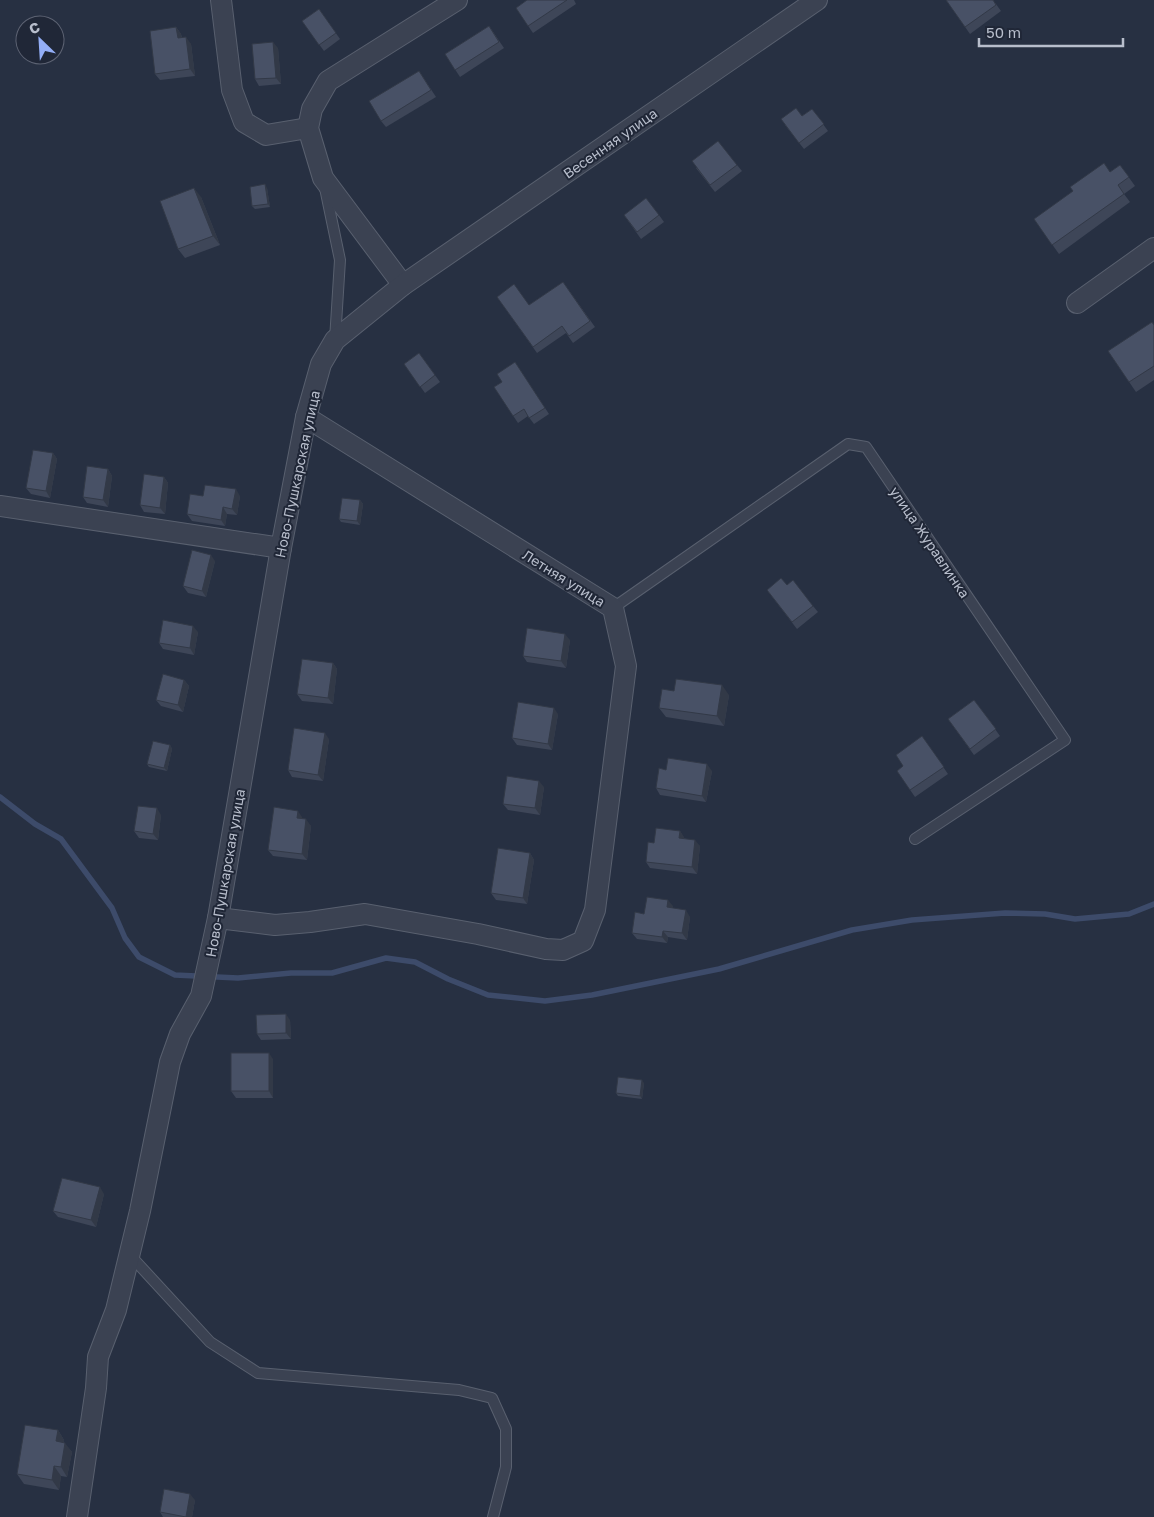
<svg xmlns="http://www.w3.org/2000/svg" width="1154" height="1517" font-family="'Golos Text',sans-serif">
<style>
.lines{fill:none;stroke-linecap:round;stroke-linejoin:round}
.stream{stroke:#3d4b6a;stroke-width:5.5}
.service-casing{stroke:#59606f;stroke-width:12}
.minor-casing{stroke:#59606f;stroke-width:22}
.service{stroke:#3b4252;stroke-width:10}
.minor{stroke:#3b4252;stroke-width:20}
.wall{fill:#3e4658}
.shaded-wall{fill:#323947}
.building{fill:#485166;stroke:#323947}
.labels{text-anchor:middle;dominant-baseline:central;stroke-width:4;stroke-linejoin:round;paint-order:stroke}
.street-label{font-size:14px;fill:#b8becc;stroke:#202737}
</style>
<rect width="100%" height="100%" fill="#273042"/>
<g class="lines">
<path class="stream" d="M 0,797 L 35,824 L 61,839 L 112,908 L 125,938 L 139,957 L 175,975 L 238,978 L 291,973 L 332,973 L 386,958 L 415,962 L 448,979 L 488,995 L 545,1001 L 592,995 L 719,969 L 852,930 L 912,920 L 1005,913 L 1045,914 L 1075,919 L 1129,914 L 1154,904"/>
<g class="service-casing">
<g id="service">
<path d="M 325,188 L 340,260 L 335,340"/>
<path d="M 613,608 L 848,444 L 866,447 L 1065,740 L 915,839"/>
<path d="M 129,1254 L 210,1342 L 258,1373 L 459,1390 L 492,1398 L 506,1429 L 506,1467 L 493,1517"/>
</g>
</g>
<g class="minor-casing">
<g id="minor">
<path d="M 221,0 L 232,90 L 244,122 L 266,135 L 308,128"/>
<path d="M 403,285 L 323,178 L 308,128 L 312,109 L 328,81 L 457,0"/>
<path d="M 1077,303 L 1154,248"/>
<path d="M 0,506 L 281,548"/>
<path d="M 218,918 L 275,925 L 310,922 L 365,914 L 478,934 L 546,949 L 563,950 L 583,941 L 595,910 L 626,666 L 613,608 L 306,417"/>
<path d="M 77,1517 L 96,1388 L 98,1357 L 116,1310 L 140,1211 L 170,1062 L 180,1034 L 201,996 L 218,918 L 281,548 L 306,417 L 321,364 L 335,340 L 403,285 L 817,0"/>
</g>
</g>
<use href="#service" class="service"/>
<use href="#minor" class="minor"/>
</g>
<g class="wall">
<path d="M 527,0 L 574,0 L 576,4 L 533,33 L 516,8 Z"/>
<path d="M 946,0 L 993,0 L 1001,11 L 970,34 Z"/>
<path d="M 319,9 L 340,39 L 324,51 L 302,21 Z"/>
<path d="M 489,26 L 504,48 L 460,77 L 445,54 Z"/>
<path d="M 176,27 L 181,34 L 182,38 L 191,44 L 195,76 L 160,80 L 155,74 Z"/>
<path d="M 278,48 L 281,84 L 259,86 L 255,79 Z"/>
<path d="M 419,71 L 436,97 L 386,127 L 381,121 Z"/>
<path d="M 812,109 L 828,131 L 804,149 L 785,125 L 802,116 Z"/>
<path d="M 737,165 L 742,171 L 715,192 L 696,168 Z"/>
<path d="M 1120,165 L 1135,186 L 1124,194 L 1130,202 L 1059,254 L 1034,219 L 1110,172 Z"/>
<path d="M 267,188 L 270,207 L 255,209 L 252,206 Z"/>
<path d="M 201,197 L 220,245 L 185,258 L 178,249 Z"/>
<path d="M 624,215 L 659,215 L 664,222 L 641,239 Z"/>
<path d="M 563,282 L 595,327 L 573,343 L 566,333 L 537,353 L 497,297 L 529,305 Z"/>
<path d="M 1154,324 L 1154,380 L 1136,392 L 1108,351 Z"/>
<path d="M 419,353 L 440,382 L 425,393 L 404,364 Z"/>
<path d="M 515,362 L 549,414 L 534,424 L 528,416 L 518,423 L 494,387 L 502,382 Z"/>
<path d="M 53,453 L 57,459 L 50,498 L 31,494 L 26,488 Z"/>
<path d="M 108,469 L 112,476 L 108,507 L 87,503 L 83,497 Z"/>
<path d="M 164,477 L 168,483 L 165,514 L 144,512 L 140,505 Z"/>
<path d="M 203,496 L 240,496 L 237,515 L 227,514 L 225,526 L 192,521 L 187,514 Z"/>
<path d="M 360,500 L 363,504 L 360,525 L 341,522 L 339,519 Z"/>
<path d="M 215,561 L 206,597 L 188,593 L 183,586 Z"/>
<path d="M 767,590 L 813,606 L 818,612 L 797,629 Z"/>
<path d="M 198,632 L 194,655 L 163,649 L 159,643 Z"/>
<path d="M 570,640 L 566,668 L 527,662 L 523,656 Z"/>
<path d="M 333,663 L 337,669 L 333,704 L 302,701 L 297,694 Z"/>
<path d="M 184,680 L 189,686 L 183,712 L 161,706 L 156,700 Z"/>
<path d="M 674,691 L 729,695 L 724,726 L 666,717 L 659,708 Z"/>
<path d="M 974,700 L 1000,736 L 974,755 L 948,719 Z"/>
<path d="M 558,714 L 552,750 L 517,745 L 512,738 Z"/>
<path d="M 922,736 L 948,774 L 915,797 L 897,771 L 903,766 Z"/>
<path d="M 329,739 L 323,781 L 292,777 L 288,770 Z"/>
<path d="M 170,745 L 172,749 L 167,771 L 149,767 L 147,764 Z"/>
<path d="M 666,770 L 712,771 L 706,802 L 660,795 L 656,788 Z"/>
<path d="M 544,787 L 540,815 L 508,810 L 503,804 Z"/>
<path d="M 161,815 L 158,840 L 139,838 L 134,831 Z"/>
<path d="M 302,817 L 302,819 L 311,826 L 307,860 L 273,856 L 268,850 Z"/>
<path d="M 680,831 L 684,838 L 700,846 L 697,874 L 650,868 L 646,862 L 654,843 Z"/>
<path d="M 530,853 L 534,860 L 527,904 L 496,900 L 491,893 Z"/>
<path d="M 673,906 L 672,908 L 690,917 L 687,940 L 668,937 L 667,943 L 637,939 L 632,933 L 644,914 Z"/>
<path d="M 290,1020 L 291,1039 L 261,1040 L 257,1034 Z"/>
<path d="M 273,1059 L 273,1098 L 236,1098 L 231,1091 Z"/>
<path d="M 644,1083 L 642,1099 L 618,1096 L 616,1093 Z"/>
<path d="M 104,1194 L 96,1227 L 58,1217 L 53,1211 Z"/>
<path d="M 58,1430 L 64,1440 L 64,1443 L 72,1452 L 67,1477 L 61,1476 L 59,1490 L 24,1484 L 17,1474 Z"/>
<path d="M 195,1500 L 192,1517 L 163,1517 L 160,1512 Z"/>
</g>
<g class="shaded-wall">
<path d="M 176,27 L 181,34 L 182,44 L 178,38 Z"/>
<path d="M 186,37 L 191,44 L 195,76 L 190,69 Z"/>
<path d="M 273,42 L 278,48 L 281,84 L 276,78 Z"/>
<path d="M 265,184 L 267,188 L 270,207 L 268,204 Z"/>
<path d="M 194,188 L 201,197 L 220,245 L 213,236 Z"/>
<path d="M 53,453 L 57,459 L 50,498 L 46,491 Z"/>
<path d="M 108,469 L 112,476 L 108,507 L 103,500 Z"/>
<path d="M 164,477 L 168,483 L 165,514 L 160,508 Z"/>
<path d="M 236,489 L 240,496 L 237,515 L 232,509 Z"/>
<path d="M 360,500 L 363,504 L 360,525 L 357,521 Z"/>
<path d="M 223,507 L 227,514 L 225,526 L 221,520 Z"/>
<path d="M 211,555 L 215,561 L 206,597 L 202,591 Z"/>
<path d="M 193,626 L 198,632 L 194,655 L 190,648 Z"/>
<path d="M 565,634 L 570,640 L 566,668 L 561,661 Z"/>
<path d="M 333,663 L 337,669 L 333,704 L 328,698 Z"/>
<path d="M 184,680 L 189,686 L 183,712 L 178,705 Z"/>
<path d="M 722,685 L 729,695 L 724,726 L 717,716 Z"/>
<path d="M 554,708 L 558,714 L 552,750 L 548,744 Z"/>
<path d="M 325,733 L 329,739 L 323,781 L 318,775 Z"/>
<path d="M 170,745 L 172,749 L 167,771 L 164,768 Z"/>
<path d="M 707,764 L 712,771 L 706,802 L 702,796 Z"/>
<path d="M 539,781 L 544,787 L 540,815 L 535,808 Z"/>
<path d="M 157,808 L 161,815 L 158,840 L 153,834 Z"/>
<path d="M 298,811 L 302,817 L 301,825 L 297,818 Z"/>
<path d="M 306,819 L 311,826 L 307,860 L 302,854 Z"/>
<path d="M 680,831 L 684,837 L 683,844 L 679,838 Z"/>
<path d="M 695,840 L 700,846 L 697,874 L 692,867 Z"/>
<path d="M 530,853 L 534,860 L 527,904 L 523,898 Z"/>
<path d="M 668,900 L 673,906 L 671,914 L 667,907 Z"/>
<path d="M 686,910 L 690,917 L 687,940 L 682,933 Z"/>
<path d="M 663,931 L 668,937 L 667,943 L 662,937 Z"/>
<path d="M 286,1014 L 290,1020 L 291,1039 L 286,1033 Z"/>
<path d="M 269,1053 L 273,1059 L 273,1098 L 269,1091 Z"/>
<path d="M 642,1080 L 644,1083 L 642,1099 L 640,1096 Z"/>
<path d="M 100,1187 L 104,1194 L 96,1227 L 91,1220 Z"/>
<path d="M 58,1430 L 64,1440 L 63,1451 L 56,1441 Z"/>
<path d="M 65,1443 L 72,1452 L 67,1477 L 61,1467 Z"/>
<path d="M 54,1466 L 61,1476 L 59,1490 L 52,1480 Z"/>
<path d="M 190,1494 L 195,1500 L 192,1517 L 186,1517 Z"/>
</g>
<g class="building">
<path d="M 527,0 L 567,0 L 528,26 L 516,8 Z"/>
<path d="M 946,0 L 993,0 L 996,5 L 965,27 Z"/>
<path d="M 319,9 L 336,33 L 319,45 L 302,21 Z"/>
<path d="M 489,26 L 499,42 L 455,70 L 445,54 Z"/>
<path d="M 176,27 L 178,38 L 186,37 L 190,69 L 155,74 L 150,31 Z"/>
<path d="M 273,42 L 276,78 L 255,79 L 252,44 Z"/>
<path d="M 419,71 L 431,90 L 381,121 L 369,101 Z"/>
<path d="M 796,108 L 802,116 L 812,109 L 824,124 L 799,143 L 781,119 Z"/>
<path d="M 718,141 L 737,165 L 710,185 L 692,161 Z"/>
<path d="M 1104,163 L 1110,172 L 1120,165 L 1129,177 L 1118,185 L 1124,194 L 1052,245 L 1034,219 L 1073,191 L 1070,187 Z"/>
<path d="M 265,184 L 268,204 L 252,206 L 250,187 Z"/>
<path d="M 194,188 L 213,236 L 178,249 L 160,201 Z"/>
<path d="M 646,198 L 659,215 L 637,232 L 624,215 Z"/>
<path d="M 563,282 L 590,321 L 569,336 L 562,326 L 533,347 L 497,297 L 514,284 L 529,305 Z"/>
<path d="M 1152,322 L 1154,325 L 1154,366 L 1129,382 L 1108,351 Z"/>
<path d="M 419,353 L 435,375 L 420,387 L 404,364 Z"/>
<path d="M 515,362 L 545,408 L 529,418 L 524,409 L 513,416 L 494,387 L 502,382 L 497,374 Z"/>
<path d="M 33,450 L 53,453 L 46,491 L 26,488 Z"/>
<path d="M 87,466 L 108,469 L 103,500 L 83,497 Z"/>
<path d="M 144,474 L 164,477 L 160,508 L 140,505 Z"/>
<path d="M 205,485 L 236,489 L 232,509 L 223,507 L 221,520 L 187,514 L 190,494 L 203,496 Z"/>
<path d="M 342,498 L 360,500 L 357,521 L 339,519 Z"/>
<path d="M 192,550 L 211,555 L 202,591 L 183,586 Z"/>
<path d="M 781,578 L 787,585 L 793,580 L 813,606 L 792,622 L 767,590 Z"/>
<path d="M 163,620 L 193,626 L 190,648 L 159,643 Z"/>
<path d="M 527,628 L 565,634 L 561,661 L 523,656 Z"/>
<path d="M 302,659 L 333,663 L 328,698 L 297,694 Z"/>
<path d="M 163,674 L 184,680 L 178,705 L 156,700 Z"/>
<path d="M 676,679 L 722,685 L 717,716 L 659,708 L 662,689 L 674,691 Z"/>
<path d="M 974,700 L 996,729 L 970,749 L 948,719 Z"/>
<path d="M 518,702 L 554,708 L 548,744 L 512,738 Z"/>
<path d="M 294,728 L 325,733 L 318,775 L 288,770 Z"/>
<path d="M 922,736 L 944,767 L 910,790 L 897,771 L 903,766 L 896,755 Z"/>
<path d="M 153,741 L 170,745 L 164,768 L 147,764 Z"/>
<path d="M 668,758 L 707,764 L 702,796 L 656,788 L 659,768 L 666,770 Z"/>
<path d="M 507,776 L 539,781 L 535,808 L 503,804 Z"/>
<path d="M 138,806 L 157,808 L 153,834 L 134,831 Z"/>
<path d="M 274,807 L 298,811 L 297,818 L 306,819 L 302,854 L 268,850 Z"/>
<path d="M 656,828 L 680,831 L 679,838 L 695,840 L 692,867 L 646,862 L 648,842 L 654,843 Z"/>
<path d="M 498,848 L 530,853 L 523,898 L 491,893 Z"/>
<path d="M 647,897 L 668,900 L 667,907 L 686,910 L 682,933 L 663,931 L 662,937 L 632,933 L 635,912 L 644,914 Z"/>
<path d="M 286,1014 L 286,1033 L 257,1034 L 256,1015 Z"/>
<rect x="231" y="1053" width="38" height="38"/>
<path d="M 618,1077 L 642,1080 L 640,1096 L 616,1093 Z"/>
<path d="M 62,1178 L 100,1187 L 91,1220 L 53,1211 Z"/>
<path d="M 25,1425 L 58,1430 L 56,1441 L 65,1443 L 61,1467 L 54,1466 L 52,1480 L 17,1474 Z"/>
<path d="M 164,1489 L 190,1494 L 186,1517 L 160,1512 Z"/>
</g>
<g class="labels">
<g class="street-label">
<text transform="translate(610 143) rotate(-35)">Весенняя улица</text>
<text transform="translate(297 474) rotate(-78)">Ново-Пушкарская улица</text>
<text transform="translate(930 542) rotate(56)">улица Журавлинка</text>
<text transform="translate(564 578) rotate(32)">Летняя улица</text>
<text transform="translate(225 873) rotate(-80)">Ново-Пушкарская улица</text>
</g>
</g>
<g transform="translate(40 40) rotate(335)"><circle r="24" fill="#202737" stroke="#5d6373"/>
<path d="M0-4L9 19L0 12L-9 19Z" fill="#93aef7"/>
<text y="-8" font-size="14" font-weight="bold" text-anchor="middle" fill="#b8becc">С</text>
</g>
<path d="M979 38v8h144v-8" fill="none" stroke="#b8becc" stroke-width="2.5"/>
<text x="986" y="38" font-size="15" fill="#b8becc" stroke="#202737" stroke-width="4" paint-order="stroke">50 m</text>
</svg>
